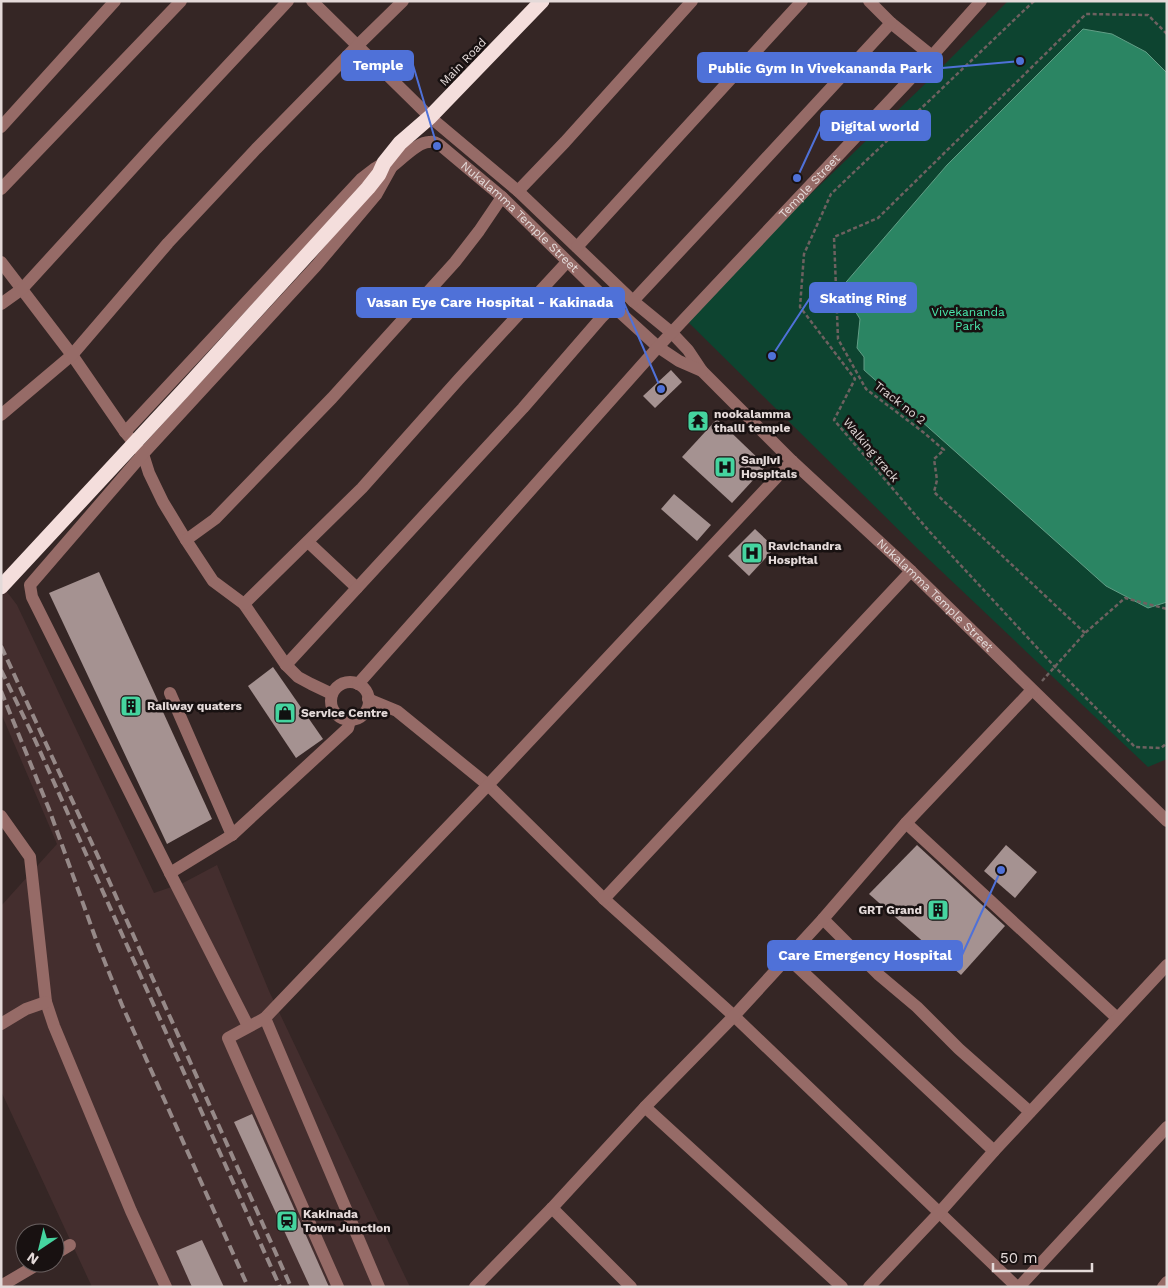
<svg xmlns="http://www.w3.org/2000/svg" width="1168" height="1288" font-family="'Work Sans',sans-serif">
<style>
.built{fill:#442e2e}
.green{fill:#0d4430}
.water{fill:#2b8563;stroke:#629e86}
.building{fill:#a59291}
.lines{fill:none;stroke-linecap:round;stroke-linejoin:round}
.path{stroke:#6e6160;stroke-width:2.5;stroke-dasharray:4 2.5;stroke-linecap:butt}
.minor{stroke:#966b67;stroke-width:12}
.highway{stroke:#f4dedc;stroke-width:15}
.rail{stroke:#968988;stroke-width:4;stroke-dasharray:10 5;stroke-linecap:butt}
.labels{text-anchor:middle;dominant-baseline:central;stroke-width:5;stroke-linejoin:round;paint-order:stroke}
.street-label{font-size:12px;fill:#e4dad9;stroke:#181111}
.park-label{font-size:12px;fill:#4ae8ad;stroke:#181111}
.poi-label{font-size:12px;font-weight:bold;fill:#e4dad9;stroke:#181111;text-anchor:start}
.leader{fill:none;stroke:#4f71d8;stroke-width:2}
.callout-dot{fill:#4f71d8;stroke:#181111;stroke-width:2}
.callout{fill:#4f71d8;stroke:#4f71d8;stroke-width:2}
.callout-label{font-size:14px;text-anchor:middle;font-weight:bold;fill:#fff}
</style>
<rect width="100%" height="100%" fill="#352625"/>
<path class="built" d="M 1,584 L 17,605 L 154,893 L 183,883 L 217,865 L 269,991 L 410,1287 L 92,1287 L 1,1091 L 1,906 L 57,844 L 1,713 Z"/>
<path class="green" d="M 1008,1 L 1167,1 L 1167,759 L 1148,767 L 919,550 L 683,317 L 925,84 Z"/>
<path class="water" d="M 1083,29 L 1112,34 L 1146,52 L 1167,73 L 1167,602 L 1148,608 L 1106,586 L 864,370 L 864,357 L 857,348 L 860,319 L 841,288 L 947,165 Z"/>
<g class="building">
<path d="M 671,370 L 682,382 L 655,408 L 643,396 Z"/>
<path d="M 717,419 L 766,466 L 732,503 L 682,457 Z"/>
<path d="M 674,494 L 711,525 L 697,541 L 661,509 Z"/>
<path d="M 755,529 L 775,548 L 749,576 L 728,556 Z"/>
<path d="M 99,572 L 212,819 L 167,844 L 49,593 Z"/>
<path d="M 273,667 L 323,739 L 296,758 L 248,686 Z"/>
<path d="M 917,845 L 1005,926 L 961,975 L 869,894 Z"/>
<path d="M 1006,845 L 1037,872 L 1015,898 L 984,871 Z"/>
<path d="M 252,1114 L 329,1287 L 310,1287 L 234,1122 Z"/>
<path d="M 202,1240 L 224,1287 L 192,1287 L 176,1251 Z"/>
</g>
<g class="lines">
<g class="path">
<path d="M 1034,1 L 831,194 L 804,254 L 800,307 L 855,379 L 834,420 L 929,531 L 1055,667 L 1135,747 L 1161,748 L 1167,743"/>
<path d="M 1085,633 L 934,492 L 937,480 L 934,459 L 944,450 L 923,432 L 866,389 L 838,339 L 834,237 L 878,218 L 1086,14 L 1148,15 L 1167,34"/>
<path d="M 1042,681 L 1085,633 L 1125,598 L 1167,609"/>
</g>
<g class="minor">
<path id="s1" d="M 312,1 L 430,117 L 518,191 L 633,301 L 672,333 L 688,350 L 702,371 L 792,461 L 911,571 L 1167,821"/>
<path d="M 869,1 L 891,23 L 932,56"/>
<path d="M 1,127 L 115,1"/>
<path id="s2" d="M 384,172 C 398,165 415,142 429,142 C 433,141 437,143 440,145 L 502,197 L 613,306 L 658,347 L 679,361 L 702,371"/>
<path d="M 1,189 L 181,1"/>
<path d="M 518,191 L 565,142 L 692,1"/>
<path d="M 577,247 L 802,1"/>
<path d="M 1,262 L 72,355 L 125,432 L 143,454 L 149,473 L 163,502 L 186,540 L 213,581 L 244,604 L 286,665 L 298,677 L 311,684 L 332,694"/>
<path d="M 633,301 L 733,194 L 891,23"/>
<path d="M 1,304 L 22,289 L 159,139 L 288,1"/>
<path d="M 1,415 L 72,355 L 168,243 L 256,149 L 357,46 L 403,1"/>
<path d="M 125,432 L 361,179 L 374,169 L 384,163"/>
<path d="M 186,540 L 215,519 L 332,398 L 455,262 L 479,231 L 502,197"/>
<path d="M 308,542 L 357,588"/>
<path d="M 244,604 L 362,488 L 459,379 L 567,262"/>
<path d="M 286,665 L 523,408 L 601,318 L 613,306"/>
<circle cx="350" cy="701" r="19"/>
<path id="s3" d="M 358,684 L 658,347 L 932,56 L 981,1"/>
<path d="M 170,693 L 232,835"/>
<path d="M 368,699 L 397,711 L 488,785 L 604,899 L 734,1016 L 1017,1287"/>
<path d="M 1,816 L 30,857 L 46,1002 L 54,1026 L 131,1211 L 166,1287"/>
<path d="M 906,823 L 1117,1018"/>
<path d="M 170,873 L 232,835 L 348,728 L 350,720"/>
<path d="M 604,899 L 911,571"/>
<path d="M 823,919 L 879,975 L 917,1007 L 959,1049 L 1030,1112"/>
<path d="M 788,958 L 994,1151"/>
<path d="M 265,1018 L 488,785 L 792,461"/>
<path d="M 1,1024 L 26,1009 L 46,1002"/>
<path d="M 248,1026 L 170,873 L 32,597 L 30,585 L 143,454 L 316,266 L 376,195 L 391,168"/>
<path d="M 645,1107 L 842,1287"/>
<path d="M 552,1208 L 631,1287"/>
<path d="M 55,1254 L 70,1245"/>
<path d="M 1,1286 L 40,1263"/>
<path d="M 338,1287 L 228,1038 L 265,1018 L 379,1287"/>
<path d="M 475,1287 L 552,1208 L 645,1107 L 734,1016 L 823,919 L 906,823 L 1032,690"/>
<path d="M 869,1287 L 939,1213 L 994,1151 L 1167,965"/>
<path d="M 1019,1287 L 1167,1127"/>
<path d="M 1163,1287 L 1167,1282"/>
</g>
<path class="highway" d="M 1,587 L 183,391 L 368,188 L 379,174 L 384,163 L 400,143 L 430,117 L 542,1"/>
<g class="rail">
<path d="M 1,646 L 101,863 L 291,1287"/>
<path d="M 1,670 L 35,740 L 280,1287"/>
<path d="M 1,691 L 49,809 L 98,945 L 122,1005 L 248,1287"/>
</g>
</g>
<defs>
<g id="temple-square" transform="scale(1.125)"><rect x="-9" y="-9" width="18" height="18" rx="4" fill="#45d49f" stroke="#181111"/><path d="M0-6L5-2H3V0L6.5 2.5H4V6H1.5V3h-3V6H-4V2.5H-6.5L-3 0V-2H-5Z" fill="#111"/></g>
<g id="hospital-square" transform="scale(1.125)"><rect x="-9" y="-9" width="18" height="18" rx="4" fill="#45d49f" stroke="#181111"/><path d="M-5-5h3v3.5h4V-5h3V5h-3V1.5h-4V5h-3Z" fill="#111"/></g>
<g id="building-square" transform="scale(1.125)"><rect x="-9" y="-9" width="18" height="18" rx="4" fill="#45d49f" stroke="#181111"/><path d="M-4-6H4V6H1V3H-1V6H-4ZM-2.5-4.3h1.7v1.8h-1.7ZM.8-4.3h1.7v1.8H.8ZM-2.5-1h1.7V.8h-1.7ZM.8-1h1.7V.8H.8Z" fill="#111"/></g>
<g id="shop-square" transform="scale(1.125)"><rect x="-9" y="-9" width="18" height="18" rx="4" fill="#45d49f" stroke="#181111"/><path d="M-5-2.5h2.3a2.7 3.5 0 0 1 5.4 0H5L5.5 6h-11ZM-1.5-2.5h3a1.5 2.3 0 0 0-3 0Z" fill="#111"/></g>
<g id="station-square" transform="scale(1.125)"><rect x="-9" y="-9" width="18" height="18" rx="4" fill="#45d49f" stroke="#181111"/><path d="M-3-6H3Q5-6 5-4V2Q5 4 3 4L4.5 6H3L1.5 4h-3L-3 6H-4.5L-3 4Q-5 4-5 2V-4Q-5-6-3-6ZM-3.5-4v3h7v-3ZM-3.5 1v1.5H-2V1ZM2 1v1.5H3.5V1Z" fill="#111"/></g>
</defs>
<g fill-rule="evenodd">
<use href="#temple-square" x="698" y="421"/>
<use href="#hospital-square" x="725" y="467"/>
<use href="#hospital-square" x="752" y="553"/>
<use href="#building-square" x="131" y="706"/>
<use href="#shop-square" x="285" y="713"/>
<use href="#building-square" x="938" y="910"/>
<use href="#station-square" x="287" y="1221"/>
</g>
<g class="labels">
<g class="street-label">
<text transform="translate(463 62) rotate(-46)">Main Road</text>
<text stroke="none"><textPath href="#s3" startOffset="672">Temple Street</textPath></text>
<text stroke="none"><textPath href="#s2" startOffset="174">Nukalamma Temple Street</textPath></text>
<text transform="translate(900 403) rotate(38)">Track no 2</text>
<text transform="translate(871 450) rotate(50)">Walking track</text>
<text stroke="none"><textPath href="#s1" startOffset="862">Nukalamma Temple Street</textPath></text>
</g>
<g class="park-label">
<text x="968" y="312">Vivekananda<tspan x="968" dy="14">Park</tspan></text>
</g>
<g class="poi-label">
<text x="714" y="414">nookalamma<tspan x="714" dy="14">thalli temple</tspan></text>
<text x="741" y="460">Sanjivi<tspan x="741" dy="14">Hospitals</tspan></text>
<text x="768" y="546">Ravichandra<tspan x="768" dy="14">Hospital</tspan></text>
<text x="147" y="706">Railway quaters</text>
<text x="301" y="713">Service Centre</text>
<text x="922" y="910" text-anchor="end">GRT Grand</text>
<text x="303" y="1214">Kakinada<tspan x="303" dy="14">Town Junction</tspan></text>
</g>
</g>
<path class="leader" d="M437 146L413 65M1020 61L942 68M797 178L821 126M772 356L810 298M661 389L624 303M1001 870L962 955"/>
<g class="callout-dot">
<circle cx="437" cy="146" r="5"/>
<circle cx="1020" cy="61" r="5"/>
<circle cx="797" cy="178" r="5"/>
<circle cx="772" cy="356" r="5"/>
<circle cx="661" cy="389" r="5"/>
<circle cx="1001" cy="870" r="5"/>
</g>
<g class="callout">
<rect x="342" y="51" width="71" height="29" rx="5"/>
<rect x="698" y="53" width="244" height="29" rx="5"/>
<rect x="821" y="111" width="109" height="29" rx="5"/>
<rect x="810" y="283" width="106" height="29" rx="5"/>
<rect x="357" y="288" width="267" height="29" rx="5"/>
<rect x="768" y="941" width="194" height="29" rx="5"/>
</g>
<g class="callout-label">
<text x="378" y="70">Temple</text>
<text x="820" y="73">Public Gym In Vivekananda Park</text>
<text x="875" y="131">Digital world</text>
<text x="863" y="303">Skating Ring</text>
<text x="490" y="307">Vasan Eye Care Hospital - Kakinada</text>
<text x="865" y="960">Care Emergency Hospital</text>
</g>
<rect width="1168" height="1288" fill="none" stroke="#e4dad9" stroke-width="5"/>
<g transform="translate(40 1248) rotate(215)"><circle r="24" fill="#181111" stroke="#6a6161"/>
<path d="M0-4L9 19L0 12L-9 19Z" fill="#45d49f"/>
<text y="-8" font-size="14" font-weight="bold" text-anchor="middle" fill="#e4dad9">N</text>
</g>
<path d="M993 1263v8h99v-8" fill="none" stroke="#e4dad9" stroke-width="2.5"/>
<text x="1000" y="1263" font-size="15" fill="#e4dad9" stroke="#181111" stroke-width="4" paint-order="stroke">50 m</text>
</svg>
